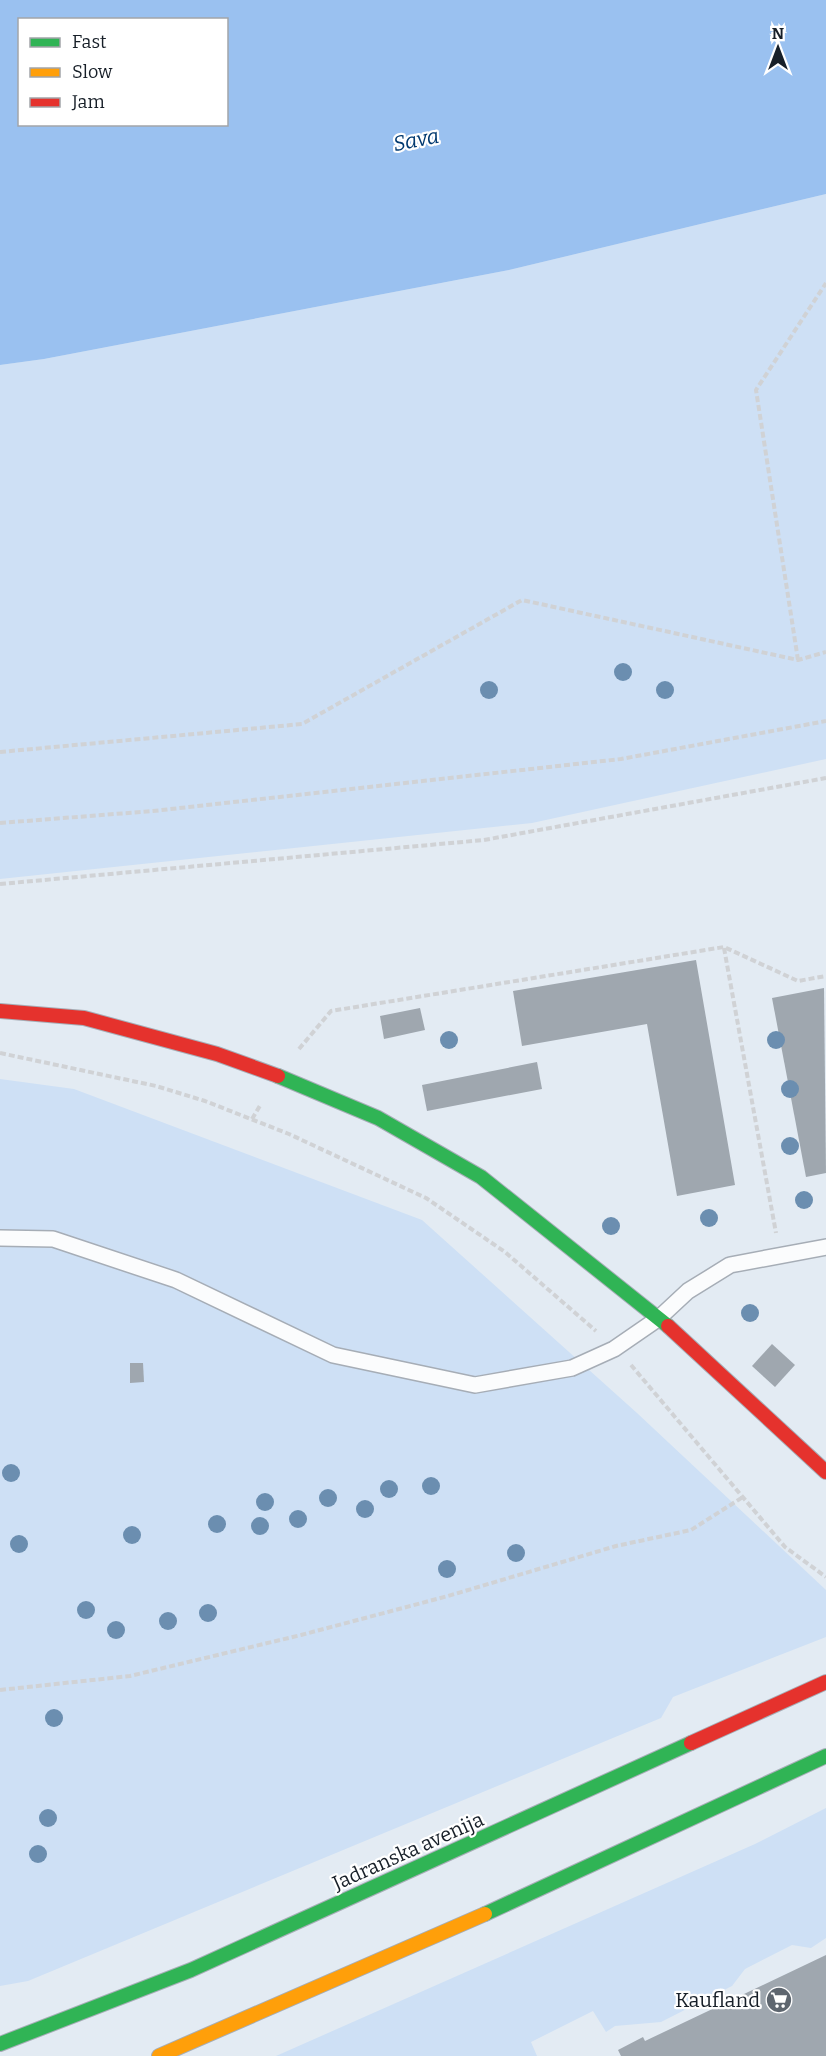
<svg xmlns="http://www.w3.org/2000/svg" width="826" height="2056" font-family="Bitter,serif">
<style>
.green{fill:#cee0f5}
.water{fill:#9ac1f0;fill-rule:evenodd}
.building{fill:#9fa7af}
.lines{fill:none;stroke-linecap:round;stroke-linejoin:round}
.lane-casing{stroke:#a6adb6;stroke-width:18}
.fast-casing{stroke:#a6adb6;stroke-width:16}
.slow-casing{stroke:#a6adb6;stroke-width:16}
.jam-casing{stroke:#a6adb6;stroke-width:16}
.path{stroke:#d0d2d5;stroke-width:4;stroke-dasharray:6 3;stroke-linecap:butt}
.lane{stroke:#fbfcfd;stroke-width:15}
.fast{stroke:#30b455;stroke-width:14}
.slow{stroke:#ff9f0a;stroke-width:14}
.jam{stroke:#e5322d;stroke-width:14}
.tree{fill:#6b8eb0}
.labels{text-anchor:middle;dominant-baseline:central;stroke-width:4.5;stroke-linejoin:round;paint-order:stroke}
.street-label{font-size:20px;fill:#171f28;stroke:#fff}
.poi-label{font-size:20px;fill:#171f28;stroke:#fff;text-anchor:end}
.water-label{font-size:21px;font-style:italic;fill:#003970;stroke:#fff}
</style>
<rect width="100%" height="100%" fill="#e3ebf3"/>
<g class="green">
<path d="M 826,194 L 826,759 L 532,823 L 0,879 L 0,365 L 44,359 L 509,270 Z"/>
<path d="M 0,1079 L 74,1089 L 422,1220 L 637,1413 L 826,1590 L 826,1637 L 673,1697 L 661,1718 L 28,1981 L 0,1986 Z"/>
<path d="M 826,1808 L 826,1938 L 811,1948 L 792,1945 L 745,1969 L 732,1986 L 661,2022 L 615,2026 L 606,2032 L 593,2011 L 531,2042 L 537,2056 L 276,2056 L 755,1844 Z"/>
</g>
<path class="water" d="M 0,0 L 826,0 L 826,194 L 509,270 L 44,359 L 0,365 ZM 20,20 L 226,20 L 226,124 L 20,124 Z"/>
<g class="building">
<path d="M 696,960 L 735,1185 L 677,1196 L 647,1024 L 522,1046 L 513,991 Z"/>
<path d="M 824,988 L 826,1173 L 806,1177 L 772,998 Z"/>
<path d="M 420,1008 L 425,1030 L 384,1039 L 380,1016 Z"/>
<path d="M 537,1062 L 542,1089 L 427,1111 L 422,1085 Z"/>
<path d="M 772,1344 L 795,1365 L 775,1387 L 752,1366 Z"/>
<path d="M 130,1363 L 143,1363 L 144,1382 L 130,1383 Z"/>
<path d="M 826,1955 L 826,2056 L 621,2056 L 618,2050 L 643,2037 L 645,2041 Z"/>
</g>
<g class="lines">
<g class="lane-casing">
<path id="lane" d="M 0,1238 L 53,1239 L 176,1280 L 333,1355 L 475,1385 L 572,1368 L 614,1349 L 659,1318 L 688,1291 L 730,1265 L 826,1247"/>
</g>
<g class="fast-casing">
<g id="fast">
<path d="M 278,1076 L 378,1118 L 481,1177 L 668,1326"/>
<path d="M 485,1914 L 826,1756"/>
<path d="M 0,2044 L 191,1970 L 691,1743"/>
</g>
</g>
<g class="slow-casing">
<path id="slow" d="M 159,2056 L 485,1914"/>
</g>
<g class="jam-casing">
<g id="jam">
<path d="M 0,1011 L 84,1018 L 217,1054 L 278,1076"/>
<path d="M 668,1326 L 826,1472"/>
<path d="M 691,1743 L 826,1682"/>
</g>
</g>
<g class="path">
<path d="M 798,660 L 756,390 L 826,283"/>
<path d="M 0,752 L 302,724 L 522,600 L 798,660 L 826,652"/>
<path d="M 0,823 L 153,811 L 621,759 L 826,721"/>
<path d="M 0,884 L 484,840 L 826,778"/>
<path d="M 724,948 L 776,1233"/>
<path d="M 299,1049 L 331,1011 L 724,947 L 798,981 L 826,976"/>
<path d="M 0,1053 L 156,1086 L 205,1101 L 289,1134 L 426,1198 L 505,1252 L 596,1331"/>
<path d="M 252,1119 L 261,1104"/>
<path d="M 631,1365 L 785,1547 L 826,1577"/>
<path d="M 0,1690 L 130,1676 L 301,1635 L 448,1596 L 616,1546 L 691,1530 L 743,1497"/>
</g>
<use href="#lane" class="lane"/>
<use href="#fast" class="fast"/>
<use href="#slow" class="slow"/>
<use href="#jam" class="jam"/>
</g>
<g class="tree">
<circle cx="623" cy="672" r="9"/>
<circle cx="489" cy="690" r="9"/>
<circle cx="665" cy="690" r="9"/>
<circle cx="449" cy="1040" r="9"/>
<circle cx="776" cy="1040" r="9"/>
<circle cx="790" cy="1089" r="9"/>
<circle cx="790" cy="1146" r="9"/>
<circle cx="804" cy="1200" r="9"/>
<circle cx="709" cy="1218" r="9"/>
<circle cx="611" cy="1226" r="9"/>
<circle cx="750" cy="1313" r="9"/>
<circle cx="11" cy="1473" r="9"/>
<circle cx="431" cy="1486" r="9"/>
<circle cx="389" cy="1489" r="9"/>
<circle cx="328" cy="1498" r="9"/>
<circle cx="265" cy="1502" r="9"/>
<circle cx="365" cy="1509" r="9"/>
<circle cx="298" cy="1519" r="9"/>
<circle cx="217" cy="1524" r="9"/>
<circle cx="260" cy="1526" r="9"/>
<circle cx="132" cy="1535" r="9"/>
<circle cx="19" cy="1544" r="9"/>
<circle cx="516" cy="1553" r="9"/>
<circle cx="447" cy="1569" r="9"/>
<circle cx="86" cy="1610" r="9"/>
<circle cx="208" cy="1613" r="9"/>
<circle cx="168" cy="1621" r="9"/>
<circle cx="116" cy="1630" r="9"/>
<circle cx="54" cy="1718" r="9"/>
<circle cx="48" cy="1818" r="9"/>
<circle cx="38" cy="1854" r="9"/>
</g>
<defs>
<g id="supermarket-disc" transform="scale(1.35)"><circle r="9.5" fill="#5e666f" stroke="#fff"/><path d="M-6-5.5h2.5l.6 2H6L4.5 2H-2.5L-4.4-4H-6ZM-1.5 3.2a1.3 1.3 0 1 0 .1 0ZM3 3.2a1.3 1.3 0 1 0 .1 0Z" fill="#fff"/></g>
</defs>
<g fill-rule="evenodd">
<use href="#supermarket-disc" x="779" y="2000"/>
</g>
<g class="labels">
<g class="street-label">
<text transform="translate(408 1851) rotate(-24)">Jadranska avenija</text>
</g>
<g class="poi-label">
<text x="760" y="2000">Kaufland</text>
</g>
<g class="water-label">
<text transform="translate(416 140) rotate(-11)">Sava</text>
</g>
</g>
<rect x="18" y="18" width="210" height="108" fill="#ffffff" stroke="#a2a5a9" stroke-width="1.5"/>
<rect x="30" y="38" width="30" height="9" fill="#30b455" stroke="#a2a5a9" stroke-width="1.5"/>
<text x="72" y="48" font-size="18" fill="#171f28">Fast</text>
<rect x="30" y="68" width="30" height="9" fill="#ff9f0a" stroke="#a2a5a9" stroke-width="1.5"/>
<text x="72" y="78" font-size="18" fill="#171f28">Slow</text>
<rect x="30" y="98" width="30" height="9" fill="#e5322d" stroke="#a2a5a9" stroke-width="1.5"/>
<text x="72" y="108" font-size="18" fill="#171f28">Jam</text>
<g transform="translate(778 48)" stroke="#ffffff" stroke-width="4.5" paint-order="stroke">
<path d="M0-4.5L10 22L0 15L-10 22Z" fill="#171f28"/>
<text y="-9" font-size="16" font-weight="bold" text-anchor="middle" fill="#171f28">N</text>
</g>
</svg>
